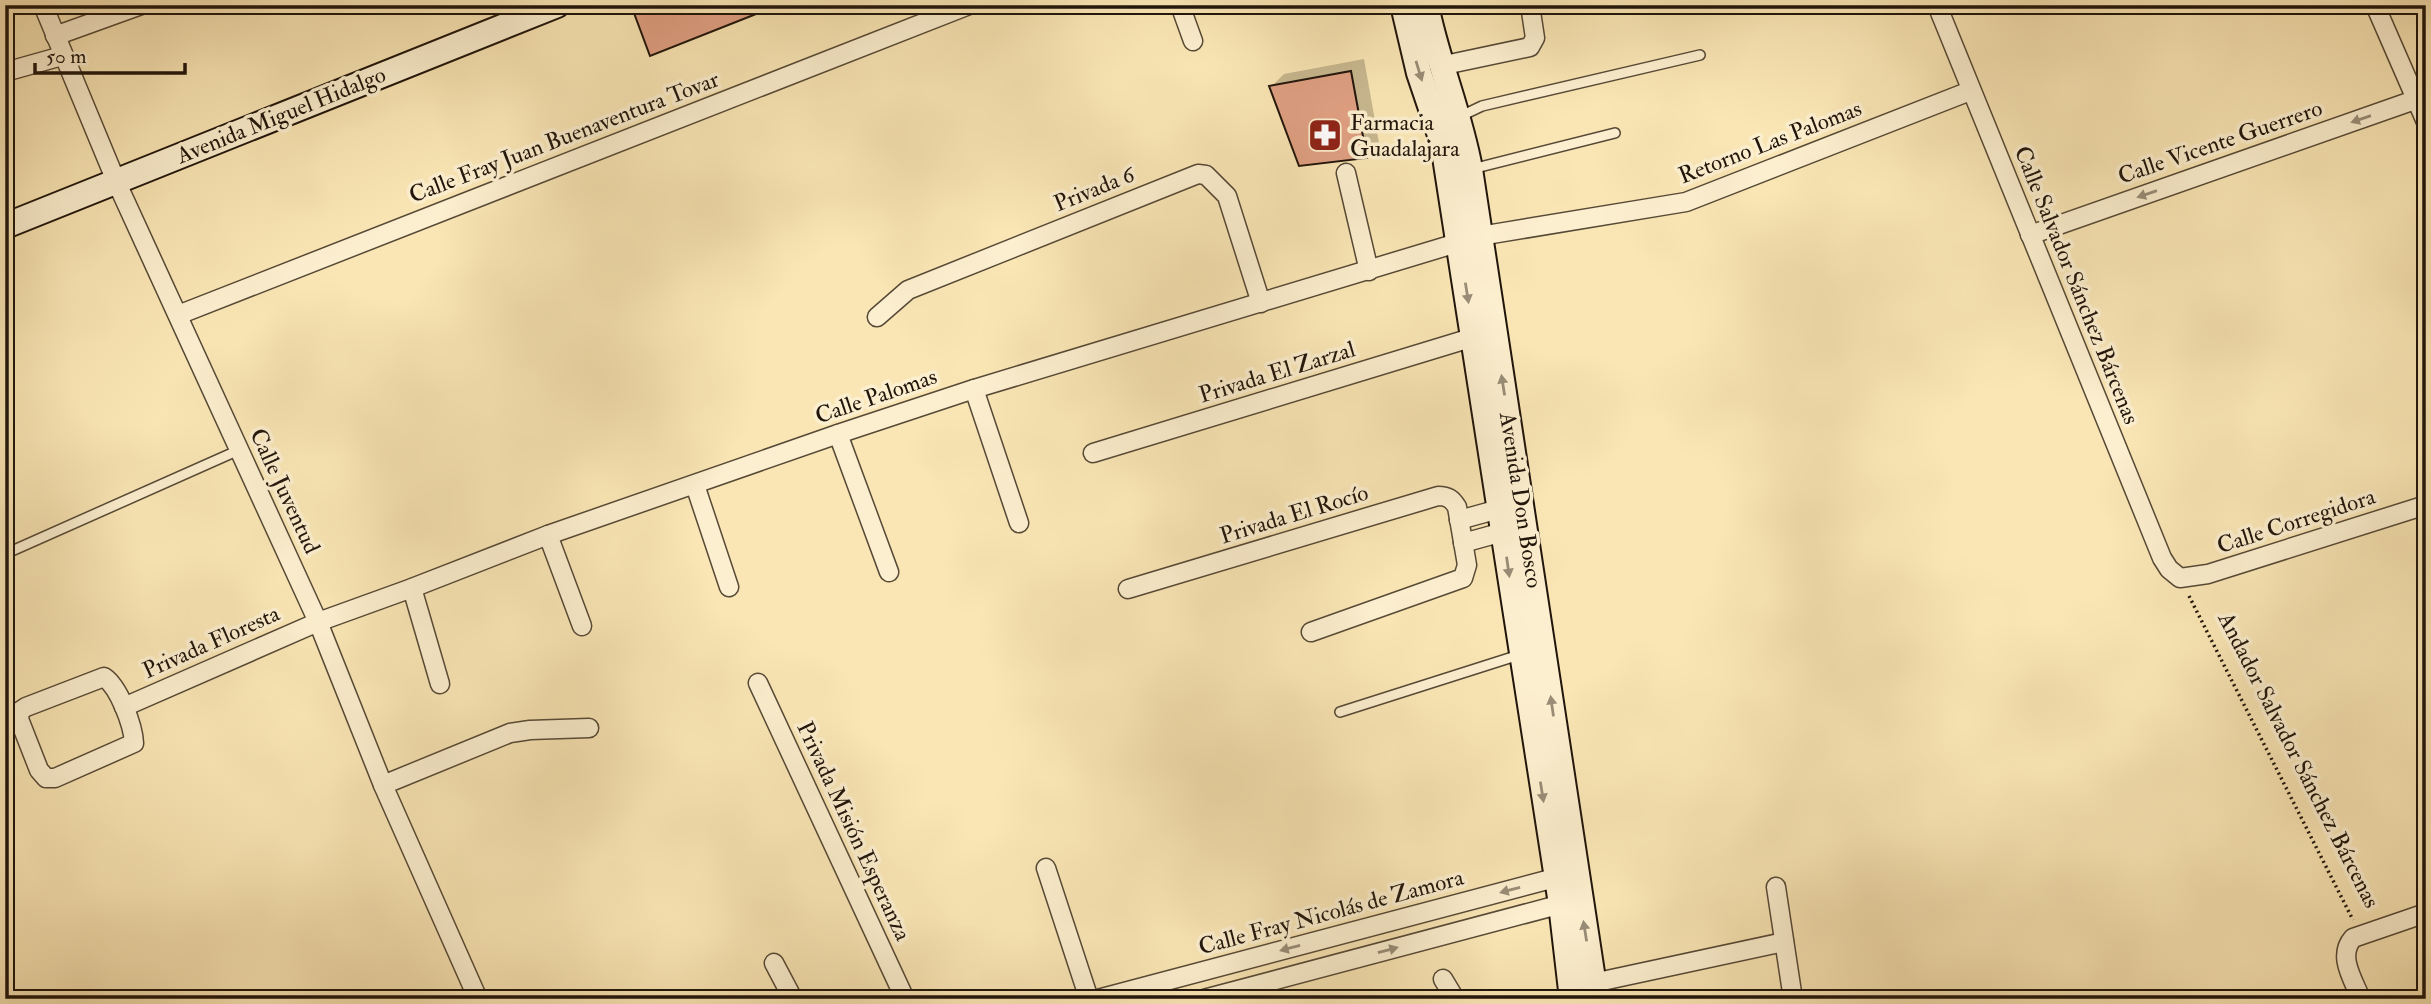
<svg xmlns="http://www.w3.org/2000/svg" width="2431" height="1004" font-family="'IM FELL Double Pica',serif">
<style>
.shadow{fill:#0003}
.building{fill:#e0a083;stroke:#20150b;stroke-width:2}
.lines{fill:none;stroke-linecap:round;stroke-linejoin:round}
.lane-casing{stroke:#564936;stroke-width:12}
.street-casing{stroke:#564936;stroke-width:21}
.secondary-casing{stroke:#20150b;stroke-width:28}
.path{stroke:#20150b;stroke-width:3.5;stroke-dasharray:2 3.5;stroke-linecap:butt}
.lane{stroke:#fcefcf;stroke-width:9}
.street{stroke:#fcefcf;stroke-width:18}
.secondary{stroke:#fcefcf;stroke-width:24}
.oneway{fill:#998d77}
.labels{text-anchor:middle;dominant-baseline:central;stroke-width:7;stroke-linejoin:round;paint-order:stroke}
.street-label{font-size:23px;fill:#20150b;stroke:#fcefcf}
.poi-label{font-size:23px;fill:#20150b;stroke:#fcefcf;text-anchor:start}
</style>
<rect width="100%" height="100%" fill="#fae6b5"/>
<filter id="stains"><feTurbulence type="fractalNoise" baseFrequency=".00286" numOctaves="4"/><feColorMatrix values="0 0 0 0 .2 0 0 0 0 .09 0 0 0 0 .02 0 0 0 .5 -.17"/></filter>
<radialGradient id="worn" r=".72"><stop offset=".6" stop-color="#630" stop-opacity="0"/><stop offset="1" stop-color="#630" stop-opacity=".3"/></radialGradient>
<path class="shadow" d="M 1364,59 L 1379,143 L 1366,156 L 1271,87 L 1284,74 Z"/>
<g class="building">
<path d="M 631,5 L 665,5 L 666,9 L 674,5 L 779,5 L 650,56 Z"/>
<path d="M 1351,71 L 1367,158 L 1299,166 L 1269,86 Z"/>
</g>
<g class="lines">
<g class="lane-casing">
<g id="lane">
<path d="M 1461,116 L 1482,106 L 1700,55"/>
<path d="M 1472,169 L 1615,133"/>
<path d="M 5,554 L 239,450"/>
<path d="M 1340,712 L 1519,655"/>
</g>
</g>
<g class="street-casing">
<g id="street">
<path d="M 43,5 L 116,181 L 318,622 L 383,785 L 478,999"/>
<path d="M 1180,5 L 1193,41"/>
<path d="M 1937,5 L 2162,558 L 2169,569 L 2180,578 L 2208,574 L 2426,505"/>
<path d="M 2375,5 L 2426,122"/>
<path d="M 55,36 L 141,5"/>
<path d="M 1440,66 L 1530,47 L 1535,38 L 1530,5"/>
<path d="M 5,72 L 62,56"/>
<path d="M 1346,173 L 1369,271"/>
<path d="M 2030,235 L 2426,96"/>
<path d="M 178,315 L 969,5"/>
<path d="M 877,317 L 908,290 L 1198,174 L 1206,175 L 1227,196 L 1261,303"/>
<path d="M 974,389 L 1019,523"/>
<path d="M 838,434 L 889,572"/>
<path d="M 1093,453 L 1474,337"/>
<path d="M 695,485 L 729,587"/>
<path d="M 1459,520 L 1499,509"/>
<path d="M 548,535 L 582,626"/>
<path d="M 1463,543 L 1503,532"/>
<path d="M 412,588 L 440,684"/>
<path d="M 1128,589 L 1438,496 C 1448,496 1452,499 1457,507 L 1467,565 L 1463,578 L 1311,632"/>
<path d="M 104,677 C 119,687 133,725 134,743 L 55,778 L 46,778 L 39,770 L 19,719 L 20,711 L 26,707 Z"/>
<path d="M 758,683 L 905,999"/>
<path d="M 124,707 L 318,622 L 412,588 L 548,535 L 838,434 L 974,389 L 1480,236 L 1686,202 L 1970,91"/>
<path d="M 383,785 L 510,733 L 530,730 L 589,728"/>
<path d="M 1046,868 L 1089,999"/>
<path d="M 1776,887 L 1793,999"/>
<path d="M 774,963 L 793,999"/>
<path d="M 1443,979 L 1455,999"/>
<path d="M 1593,983 L 1784,942"/>
<path d="M 1098,999 L 1566,875"/>
<path d="M 1204,999 L 1573,901"/>
<path d="M 2361,999 C 2353,979 2337,956 2353,938 L 2426,913"/>
</g>
</g>
<g class="secondary-casing">
<g id="secondary">
<path d="M 1403,5 L 1419,73 L 1443,144 L 1561,904 L 1572,999"/>
<path d="M 1426,5 C 1437,61 1460,113 1470,169 L 1596,999"/>
<path d="M 5,226 L 557,5"/>
</g>
</g>
<path class="path" d="M 2189,596 L 2353,920"/>
<use href="#lane" class="lane"/>
<use href="#street" class="street"/>
<use href="#secondary" class="secondary"/>
</g>
<defs><path id="oneway-solid" d="M-6-.8H1V-3.2L6.5 0L1 3.2V.8H-6Z" transform="scale(1.75)"/></defs>
<g class="oneway">
<use href="#oneway-solid" transform="translate(1419 71) rotate(73)"/>
<use href="#oneway-solid" transform="translate(2361 119) rotate(161)"/>
<use href="#oneway-solid" transform="translate(2147 194) rotate(161)"/>
<use href="#oneway-solid" transform="translate(1467 293) rotate(81)"/>
<use href="#oneway-solid" transform="translate(1503 385) rotate(-99)"/>
<use href="#oneway-solid" transform="translate(1508 567) rotate(82)"/>
<use href="#oneway-solid" transform="translate(1552 706) rotate(-98)"/>
<use href="#oneway-solid" transform="translate(1542 792) rotate(81)"/>
<use href="#oneway-solid" transform="translate(1510 890) rotate(165)"/>
<use href="#oneway-solid" transform="translate(1585 931) rotate(-99)"/>
<use href="#oneway-solid" transform="translate(1290 948) rotate(165)"/>
<use href="#oneway-solid" transform="translate(1388 950) rotate(-15)"/>
</g>
<defs>
<g id="pharmacy-square" transform="scale(1.75)"><rect x="-9" y="-9" width="18" height="18" rx="4" fill="#8f2418" stroke="#fcefcf"/><path d="M-2-6h4v4h4v4h-4v4h-4v-4h-4v-4h4Z" fill="#fff"/></g>
</defs>
<g fill-rule="evenodd">
<use href="#pharmacy-square" x="1325" y="135"/>
</g>
<g class="labels">
<g class="street-label">
<text transform="translate(281 115) rotate(-22)">Avenida Miguel Hidalgo</text>
<text transform="translate(564 137) rotate(-21)">Calle Fray Juan Buenaventura Tovar</text>
<text transform="translate(1770 142) rotate(-21)">Retorno Las Palomas</text>
<text transform="translate(2220 142) rotate(-19)">Calle Vicente Guerrero</text>
<text transform="translate(1094 189) rotate(-22)">Privada 6</text>
<text transform="translate(2077 285) rotate(68)">Calle Salvador Sánchez Bárcenas</text>
<text transform="translate(1277 372) rotate(-17)">Privada El Zarzal</text>
<text transform="translate(876 396) rotate(-19)">Calle Palomas</text>
<text transform="translate(285 491) rotate(65)">Calle Juventud</text>
<text transform="translate(1521 500) rotate(81)">Avenida Don Bosco</text>
<text transform="translate(1294 514) rotate(-17)">Privada El Rocío</text>
<text transform="translate(2296 521) rotate(-18)">Calle Corregidora</text>
<text transform="translate(211 642) rotate(-24)">Privada Floresta</text>
<text transform="translate(2299 760) rotate(63)">Andador Salvador Sánchez Bárcenas</text>
<text transform="translate(854 831) rotate(65)">Privada Misión Esperanza</text>
<text transform="translate(1331 912) rotate(-15)">Calle Fray Nicolás de Zamora</text>
</g>
<g class="poi-label">
<text x="1350" y="122">Farmacia<tspan x="1350" dy="26">Guadalajara</tspan></text>
</g>
</g>
<rect width="2431" height="1004" fill="none" stroke="#fae6b5" stroke-width="28"/>
<rect x="7" y="7" width="2417" height="990" fill="none" stroke="#20150b" stroke-width="3.5"/>
<rect x="14" y="14" width="2403" height="976" fill="none" stroke="#20150b" stroke-width="2"/>
<path d="M35 63v10h150v-10" fill="none" stroke="#20150b" stroke-width="3.5"/>
<text x="46" y="63" font-size="21" fill="#20150b" stroke="#fcefcf" stroke-width="5" paint-order="stroke">50 m</text>
<rect width="100%" height="100%" filter="url(#stains)"/>
<rect width="100%" height="100%" fill="url(#worn)"/>
</svg>
